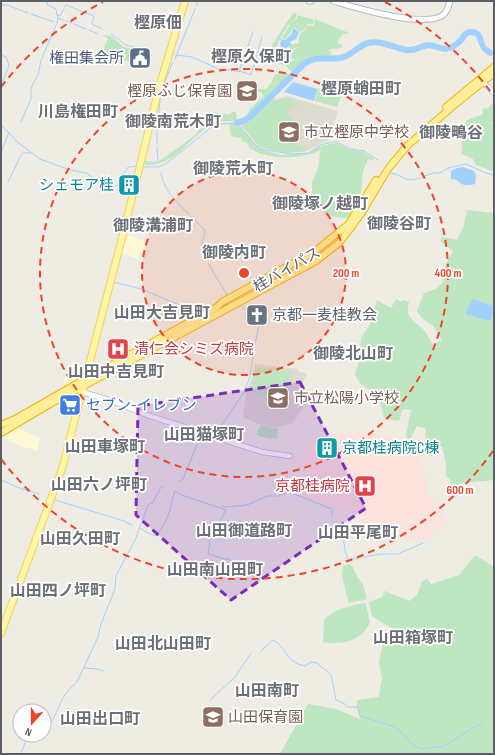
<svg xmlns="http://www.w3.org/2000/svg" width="495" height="755" font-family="'Sofia Sans Condensed','Noto Sans JP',sans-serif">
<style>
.commercial{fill:#fef8d7}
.education{fill:#dedbd1}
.medical{fill:#fce3de}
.green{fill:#bee6c1}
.water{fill:#a2d1ff}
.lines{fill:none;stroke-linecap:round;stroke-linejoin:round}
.stream{stroke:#a2d1ff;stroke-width:1}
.river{stroke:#a2d1ff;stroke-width:6}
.trunk-tunnel{stroke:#c9c8c3;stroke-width:6;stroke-dasharray:6 3;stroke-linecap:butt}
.tertiary-casing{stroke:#b8babf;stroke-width:6}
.secondary-casing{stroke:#b8bbc1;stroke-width:7}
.primary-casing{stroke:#f4d256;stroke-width:8}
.trunk-casing{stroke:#f1b500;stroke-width:8}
.tertiary{stroke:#fff;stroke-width:4.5}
.secondary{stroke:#fff;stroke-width:5}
.primary{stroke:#fff6a7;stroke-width:6}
.trunk{stroke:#ffef98;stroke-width:6}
.marked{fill:#7b2cbf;fill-opacity:0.2;stroke:#7b2cbf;stroke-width:3;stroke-dasharray:8 5;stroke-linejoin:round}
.ring{fill:none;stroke:#ed452a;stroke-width:2;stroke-dasharray:7 5}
.labels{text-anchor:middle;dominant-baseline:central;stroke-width:3.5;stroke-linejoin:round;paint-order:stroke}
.service-label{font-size:15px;fill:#4e5e75;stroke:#fff;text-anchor:end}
.education-label{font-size:15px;fill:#785e54;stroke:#fff;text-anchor:start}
.culture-label{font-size:15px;fill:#0d838f;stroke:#fff;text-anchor:end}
.street-label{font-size:15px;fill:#5b5e64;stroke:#fff}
.worship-label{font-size:15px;fill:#5b616d;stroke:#fff;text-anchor:start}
.health-label{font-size:15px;fill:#be3a42;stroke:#fff;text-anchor:start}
.shop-label{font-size:15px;fill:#366cbe;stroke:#fff;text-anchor:start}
.neighbourhood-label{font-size:16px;font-weight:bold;fill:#6c7076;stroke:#fff}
.centre{fill:#ed452a;stroke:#fff;stroke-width:2}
.ring-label{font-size:12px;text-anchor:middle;font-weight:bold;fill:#ed452a;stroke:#fff;stroke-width:3.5;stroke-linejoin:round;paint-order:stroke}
</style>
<rect width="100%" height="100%" fill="#eeece3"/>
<g class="commercial">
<path d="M 127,235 L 146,241 L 138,259 L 121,253 Z"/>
<path d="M 72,363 L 86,366 L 83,377 L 68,385 L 63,383 Z"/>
<path d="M 18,428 L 40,438 L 37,451 L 27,447 L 26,448 L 4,439 L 8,432 Z"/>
</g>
<g class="education">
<path d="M 286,96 L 338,111 L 328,141 L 321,143 L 308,151 L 288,153 L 260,148 L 258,146 L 239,123 L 247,121 L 273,97 L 277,99 L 285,97 Z"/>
<path d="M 255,364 L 298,369 L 298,371 L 307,374 L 302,384 L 302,393 L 311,396 L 293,423 L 279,427 L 267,428 L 266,425 L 258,424 L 243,417 L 246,395 L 245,394 L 251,380 Z"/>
</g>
<path class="medical" d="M 358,432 L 371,433 L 416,444 L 418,446 L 425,477 L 427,494 L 446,518 L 428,539 L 416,539 L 404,538 L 393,539 L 362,535 L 362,513 L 334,508 L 297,495 L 300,485 L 305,486 L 308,476 L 307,475 L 308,470 L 292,464 L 292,459 L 293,455 L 305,459 L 308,449 L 305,448 L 310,435 L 316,436 Z"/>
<g class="green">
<path d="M 293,13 L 296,13 L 296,18 C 288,22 278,41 276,50 C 275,54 275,58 275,63 L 271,61 L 272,45 Z"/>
<path d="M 297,15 L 314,20 L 313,24 L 307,24 L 304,30 L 300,32 L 295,28 L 292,29 L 290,34 L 287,36 L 286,39 L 282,38 L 292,21 L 297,19 Z"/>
<path d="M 315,19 L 349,33 L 343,34 L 338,40 L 338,43 L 342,45 L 343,47 L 336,49 L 334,48 L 329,50 L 331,54 L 330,57 L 319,58 L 321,56 L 310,57 L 302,63 L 292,72 L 286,66 L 277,63 L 276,56 L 278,59 L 281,59 L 282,57 L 284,60 L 295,61 L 302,54 L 295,60 L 292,59 L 291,53 L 299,46 L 293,49 L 291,52 L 288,50 C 289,44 294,45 298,43 L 300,34 L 305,30 L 307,25 L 314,26 Z"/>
<path d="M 107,35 L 112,37 L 124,47 L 136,51 L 137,60 C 126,63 128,60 118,59 L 116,60 L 102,54 L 108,38 L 103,36 Z"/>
<path d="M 281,70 L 287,73 L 289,77 L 251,114 L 247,114 L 250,109 L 264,96 L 261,92 L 256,92 L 259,89 L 266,89 L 271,83 L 275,75 L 278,74 Z"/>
<path d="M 319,88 L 339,94 L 341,96 L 337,107 L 315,101 Z"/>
<path d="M 286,98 L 294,100 L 293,104 L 297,106 L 296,108 L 290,107 L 287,116 L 294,119 L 293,123 L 295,124 L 289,143 L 306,148 L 304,151 L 288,153 L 261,147 L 242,126 L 268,102 Z"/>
<path d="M 494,104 L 494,122 L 485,125 L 494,123 L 494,170 L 492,171 L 476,165 L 473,159 L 462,154 L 461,135 L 463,134 L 467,135 L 466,121 L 472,118 L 482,115 L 483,112 L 482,111 L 484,108 L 488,109 L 490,105 Z"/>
<path d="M 213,112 L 230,115 L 232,112 L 236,112 L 237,121 C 229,122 220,120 213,124 C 188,137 177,166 145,165 L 145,161 L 154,162 L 161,160 L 194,136 L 205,124 L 214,119 Z"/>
<path d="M 229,124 L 237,124 L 254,143 L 260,149 L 282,155 L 309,153 L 320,146 L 337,143 L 348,149 L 363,152 L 373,158 L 374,161 L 368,159 L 363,172 L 360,200 L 348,219 L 346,218 L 330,216 L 320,210 L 312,210 L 312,182 L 318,168 L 320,152 L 322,149 C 320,150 317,152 314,153 C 300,159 253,160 247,143 L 242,141 L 241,138 L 231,136 Z"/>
<path d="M 467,210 L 494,213 L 493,357 L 494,480 L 461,483 L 452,491 L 449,489 L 451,480 L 446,476 L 446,464 L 442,446 L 425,443 L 426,429 L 417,426 L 411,438 L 408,439 L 406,436 L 411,410 L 403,409 L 399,421 L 384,418 L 379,399 L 372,391 L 360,384 L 355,374 L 360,358 L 361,340 L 364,333 L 370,324 L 377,300 L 391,308 L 396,299 L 401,302 L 402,300 L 409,302 C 404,319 416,321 425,331 C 428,335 430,341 433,345 L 442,340 L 434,327 L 421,317 L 417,311 L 424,293 L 436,289 L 443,282 L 441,273 L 453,251 L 440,241 L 442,237 L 457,240 L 464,226 Z"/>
<path d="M 257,367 L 288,370 L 288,372 L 291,372 L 288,401 L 267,399 L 267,394 L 248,391 L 254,380 Z"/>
<path d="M 261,425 L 266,426 L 267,428 L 278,428 L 277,439 C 270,438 263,438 256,435 Z"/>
<path d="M 475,555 L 494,567 L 494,754 L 280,754 L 308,704 L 336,709 L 360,719 L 357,707 L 357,700 L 379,697 L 382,678 L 379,662 L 383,643 L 395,641 L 397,632 L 372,616 L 369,602 L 382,597 L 385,591 L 409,601 L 417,595 L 422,582 L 427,578 L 431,584 L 459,575 Z"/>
<path d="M 349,564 L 352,566 L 358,578 L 363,585 L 367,599 L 349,603 L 348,601 L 342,576 L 343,566 Z"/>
<path d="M 364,603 L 366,604 L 370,622 C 362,641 342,645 323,642 L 324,619 C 335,609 350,606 364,603 Z"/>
</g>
<g class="water">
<path d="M 293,29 L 295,29 L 299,32 L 296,39 L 290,42 L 292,45 L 287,47 L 287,50 L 290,52 L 291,59 L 284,60 L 283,57 L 281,59 L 279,58 L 277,52 L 281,46 L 280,44 L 281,41 L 280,39 L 286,40 L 288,37 L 291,35 Z"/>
<path d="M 293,82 L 318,89 L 314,101 L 284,92 Z"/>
<path d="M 463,167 L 474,171 L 476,176 L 475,184 C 467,186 462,186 457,180 L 451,179 L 451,171 L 457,168 Z"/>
<path d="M 474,299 L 489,305 L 494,304 L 491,320 L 489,321 L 465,314 L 472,300 Z"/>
</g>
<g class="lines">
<g class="stream">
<path d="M 174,1 L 175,2"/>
<path d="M 1,5 L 7,5 L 28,13"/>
<path d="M 196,6 L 198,1"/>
<path d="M 31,14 L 54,22"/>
<path d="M 57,15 L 60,16 L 66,5 L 94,16 L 92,24 L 102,29"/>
<path d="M 58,18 L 63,20"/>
<path d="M 66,21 L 72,23"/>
<path d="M 74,24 L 86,29"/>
<path d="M 89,30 L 98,34"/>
<path d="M 111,34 L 126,45 L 133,47"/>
<path d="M 1,55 L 6,57 L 9,65 L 1,87"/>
<path d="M 176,55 L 192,57 L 219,69 L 233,70 L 239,72 L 240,71 L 251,75 L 262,37"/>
<path d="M 175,59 L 195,9"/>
<path d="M 239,71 L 253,32"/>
<path d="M 161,91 L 173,62"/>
<path d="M 21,122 L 31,99 L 31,88 L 38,75 L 41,60 L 57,23 L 58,19 L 56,9 L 47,4 L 48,1"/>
<path d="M 158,123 L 160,98"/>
<path d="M 1,125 L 12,136 L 16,141 L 40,159 L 70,170 L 86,173 L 103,184"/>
<path d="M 157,144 L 157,126"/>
<path d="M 157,147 L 158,160"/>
<path d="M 1,153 L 9,132"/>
<path d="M 143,167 L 159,167 L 167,163 L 212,127 L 219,124 L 237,123 L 253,142 L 260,149 L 291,154 L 309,153 L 320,145 L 333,142 L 337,142 L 350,149 L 364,151 L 378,160"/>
<path d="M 161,173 C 166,194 174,199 189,214"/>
<path d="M 391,173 L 396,174 L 406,179 L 414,180 L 433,173 L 440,173 L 448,168 L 466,164 L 486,173 L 494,175"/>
<path d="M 8,182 L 21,155 L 23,153 L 32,153"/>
<path d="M 109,191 L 117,185 L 127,168 L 129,167 L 138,166"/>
<path d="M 191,216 L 204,229 L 205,232 L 201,247 L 206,259"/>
<path d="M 208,263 L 227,295"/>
<path d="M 114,282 L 141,289 L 187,308 L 194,307 L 198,309"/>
<path d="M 200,309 L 202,310"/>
<path d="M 206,432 L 215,430 L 223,423 L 245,391 L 250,376 L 255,344 L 259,325 L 256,319 L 240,305"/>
<path d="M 1,480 L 22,489 L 39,494"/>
<path d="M 179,482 L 183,479 L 201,435"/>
<path d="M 55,500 L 124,521 L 132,525"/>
<path d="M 222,506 L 226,507 L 247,505 L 267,496 L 278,496 L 289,492 L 332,509 L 332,518"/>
<path d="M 140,528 L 148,533 L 156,536 C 162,528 167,520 170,510 C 172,503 172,498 175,491 L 182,495 L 226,510 L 210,540 L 208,553 L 209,554 L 224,559 L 228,559 L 240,565"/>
<path d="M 343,534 L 345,551 L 348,560 L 380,554 L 398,554 L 423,543"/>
<path d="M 261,651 L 273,640 C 287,647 285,662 305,666 L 311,662 L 317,663 L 329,673 L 331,675 L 336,700 L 345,704 L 348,707 L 358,707 L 360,716 L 396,727 L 415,747 L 423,749 L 444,746 L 483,722"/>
<path d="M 84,668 L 97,669 L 103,671"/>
<path d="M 211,699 L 235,677 L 251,653"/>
<path d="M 44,729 C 57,720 58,703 67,692 C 71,687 75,685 78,680 L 98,637 L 101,624 L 115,589 L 116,576 L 136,538 L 148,505 L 153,502 L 161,487 L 163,486"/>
<path d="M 21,754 L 27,737 L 30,735"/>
</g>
<g class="river">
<path d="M 472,32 C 482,33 479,41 484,48 C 486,50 488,51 490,53"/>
<path d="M 450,48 C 456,45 462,41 465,34 L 470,32"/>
<path d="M 237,123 L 245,120 L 251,116 L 304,64 C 316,55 327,60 340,58 C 353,56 358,45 368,43 C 382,40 394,48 407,50 C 415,51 421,46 428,45 C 434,45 440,49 446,49"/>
</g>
<path class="trunk-tunnel" d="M 215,311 L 227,304"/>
<g class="tertiary-casing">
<g id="tertiary">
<path d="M 481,80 L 494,93"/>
<path d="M 82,392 L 109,400 L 147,415 L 262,452 L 290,456"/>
</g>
</g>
<g class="secondary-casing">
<g id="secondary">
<path d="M 309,1 L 311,1"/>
<path d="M 333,1 C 354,7 430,31 445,13 C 448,10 449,4 450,1"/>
</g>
</g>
<g class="primary-casing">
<path id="primary" d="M 1,633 L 62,469 L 124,230 L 160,84 L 185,1"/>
</g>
<g class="trunk-casing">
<g id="trunk">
<path d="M 446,107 L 494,67"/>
<path d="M 348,225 L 376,180"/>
<path d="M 350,228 L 361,214 L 388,169 L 407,146 L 452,107 L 494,73"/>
<path d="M 1,425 L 15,419 L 71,387 L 217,307 L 222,302 L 314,252 L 350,223"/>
<path d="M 1,433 L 50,404 L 316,261 L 339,243 L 353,225"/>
</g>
</g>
<use href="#tertiary" class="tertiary"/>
<use href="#secondary" class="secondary"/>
<use href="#primary" class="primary"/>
<use href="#trunk" class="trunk"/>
</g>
<path class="marked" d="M 300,382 L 366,508 L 231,600 L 136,515 L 138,406 Z"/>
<circle cx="244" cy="273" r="102" fill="#ed452a" fill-opacity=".12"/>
<g class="ring">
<circle cx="244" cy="273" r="102"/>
<circle cx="244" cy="273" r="204"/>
<path d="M493 451A306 306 0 0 1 1 459M1 87A306 306 0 0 1 103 2M385 2A306 306 0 0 1 493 95"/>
</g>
<defs>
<g id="civic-square" transform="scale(1.15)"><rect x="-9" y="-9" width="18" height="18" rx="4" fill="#5c6f8a" stroke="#fff"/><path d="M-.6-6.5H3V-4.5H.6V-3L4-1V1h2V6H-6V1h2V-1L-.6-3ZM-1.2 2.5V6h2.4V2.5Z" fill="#fff"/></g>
<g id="school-square" transform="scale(1.15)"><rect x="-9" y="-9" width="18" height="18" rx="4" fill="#8d6e63" stroke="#fff"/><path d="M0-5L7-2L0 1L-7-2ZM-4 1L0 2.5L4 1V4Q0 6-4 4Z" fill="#fff"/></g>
<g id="building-square" transform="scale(1.15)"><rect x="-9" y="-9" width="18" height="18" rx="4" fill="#0f9aa8" stroke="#fff"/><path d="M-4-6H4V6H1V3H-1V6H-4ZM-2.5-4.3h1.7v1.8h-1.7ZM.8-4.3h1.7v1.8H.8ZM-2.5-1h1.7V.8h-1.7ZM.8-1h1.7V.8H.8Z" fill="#fff"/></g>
<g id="church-square" transform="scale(1.15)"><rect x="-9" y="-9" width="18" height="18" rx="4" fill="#6b7280" stroke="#fff"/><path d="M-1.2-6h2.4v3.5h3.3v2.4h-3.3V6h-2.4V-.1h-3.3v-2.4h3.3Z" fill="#fff"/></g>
<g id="hospital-square" transform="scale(1.15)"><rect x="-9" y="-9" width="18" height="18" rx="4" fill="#e0444e" stroke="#fff"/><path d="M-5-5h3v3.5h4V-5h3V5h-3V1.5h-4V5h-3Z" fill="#fff"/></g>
<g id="supermarket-square" transform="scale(1.15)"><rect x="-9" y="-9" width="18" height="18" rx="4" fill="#3f7fe0" stroke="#fff"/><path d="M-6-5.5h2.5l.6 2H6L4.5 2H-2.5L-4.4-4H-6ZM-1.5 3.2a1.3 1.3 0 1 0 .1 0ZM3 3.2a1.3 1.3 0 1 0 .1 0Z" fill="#fff"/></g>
</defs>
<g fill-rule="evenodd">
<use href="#civic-square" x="140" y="58"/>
<use href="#school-square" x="247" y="91"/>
<use href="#school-square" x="289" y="132"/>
<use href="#building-square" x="129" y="185"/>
<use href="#church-square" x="257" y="315"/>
<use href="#hospital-square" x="118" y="349"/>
<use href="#school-square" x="278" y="398"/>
<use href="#supermarket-square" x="70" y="405"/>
<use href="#building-square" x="327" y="448"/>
<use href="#hospital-square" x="365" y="486"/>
<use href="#school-square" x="213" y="717"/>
</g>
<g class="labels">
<g class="service-label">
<text x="124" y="58">権田集会所</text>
</g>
<g class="education-label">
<text x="232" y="91" text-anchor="end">樫原ふじ保育園</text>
<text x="304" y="132">市立樫原中学校</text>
<text x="294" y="398">市立松陽小学校</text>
<text x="228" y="717">山田保育園</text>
</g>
<g class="culture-label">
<text x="114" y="185">シェモア桂</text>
<text x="342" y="448" text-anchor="start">京都桂病院C棟</text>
</g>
<g class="street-label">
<text transform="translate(287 270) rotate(-30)">桂バイパス</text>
</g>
<g class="worship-label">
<text x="272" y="315">京都一麦桂教会</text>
</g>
<g class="health-label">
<text x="134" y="349">清仁会シミズ病院</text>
<text x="350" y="486" text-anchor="end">京都桂病院</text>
</g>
<g class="shop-label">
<text x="86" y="405">セブン-イレブン</text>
</g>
<g class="neighbourhood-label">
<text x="158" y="23">樫原佃</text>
<text x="251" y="57">樫原久保町</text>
<text x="361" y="89">樫原蛸田町</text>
<text x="78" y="112">川島権田町</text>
<text x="173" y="122">御陵南荒木町</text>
<text x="451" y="133">御陵鴫谷</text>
<text x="233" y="169">御陵荒木町</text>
<text x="320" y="204">御陵塚ノ越町</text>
<text x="399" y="224">御陵谷町</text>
<text x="153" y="226">御陵溝浦町</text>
<text x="234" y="253">御陵内町</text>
<text x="162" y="313">山田大吉見町</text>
<text x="353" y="354">御陵北山町</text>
<text x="116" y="372">山田中吉見町</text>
<text x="204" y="435">山田猫塚町</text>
<text x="105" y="447">山田車塚町</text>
<text x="99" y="485">山田六ノ坪町</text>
<text x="244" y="531">山田御道路町</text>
<text x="358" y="533">山田平尾町</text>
<text x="80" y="539">山田久田町</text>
<text x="215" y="570">山田南山田町</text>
<text x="58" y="591">山田四ノ坪町</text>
<text x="413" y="638">山田箱塚町</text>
<text x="163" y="644">山田北山田町</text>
<text x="267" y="691">山田南町</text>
<text x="100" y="719">山田出口町</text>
</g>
</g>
<circle cx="244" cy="273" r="6" class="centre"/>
<g class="ring-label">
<text x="346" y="277">200 m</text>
<text x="448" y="277">400 m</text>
<text x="460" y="494">600 m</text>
</g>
<rect width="495" height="755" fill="none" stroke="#5b5e64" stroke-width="4"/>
<g transform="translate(32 723) rotate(201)"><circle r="19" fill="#ffffff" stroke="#bdbfc1"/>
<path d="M0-3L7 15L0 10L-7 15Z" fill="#ed452a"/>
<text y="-6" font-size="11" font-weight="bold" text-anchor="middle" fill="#5b5e64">N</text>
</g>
</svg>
